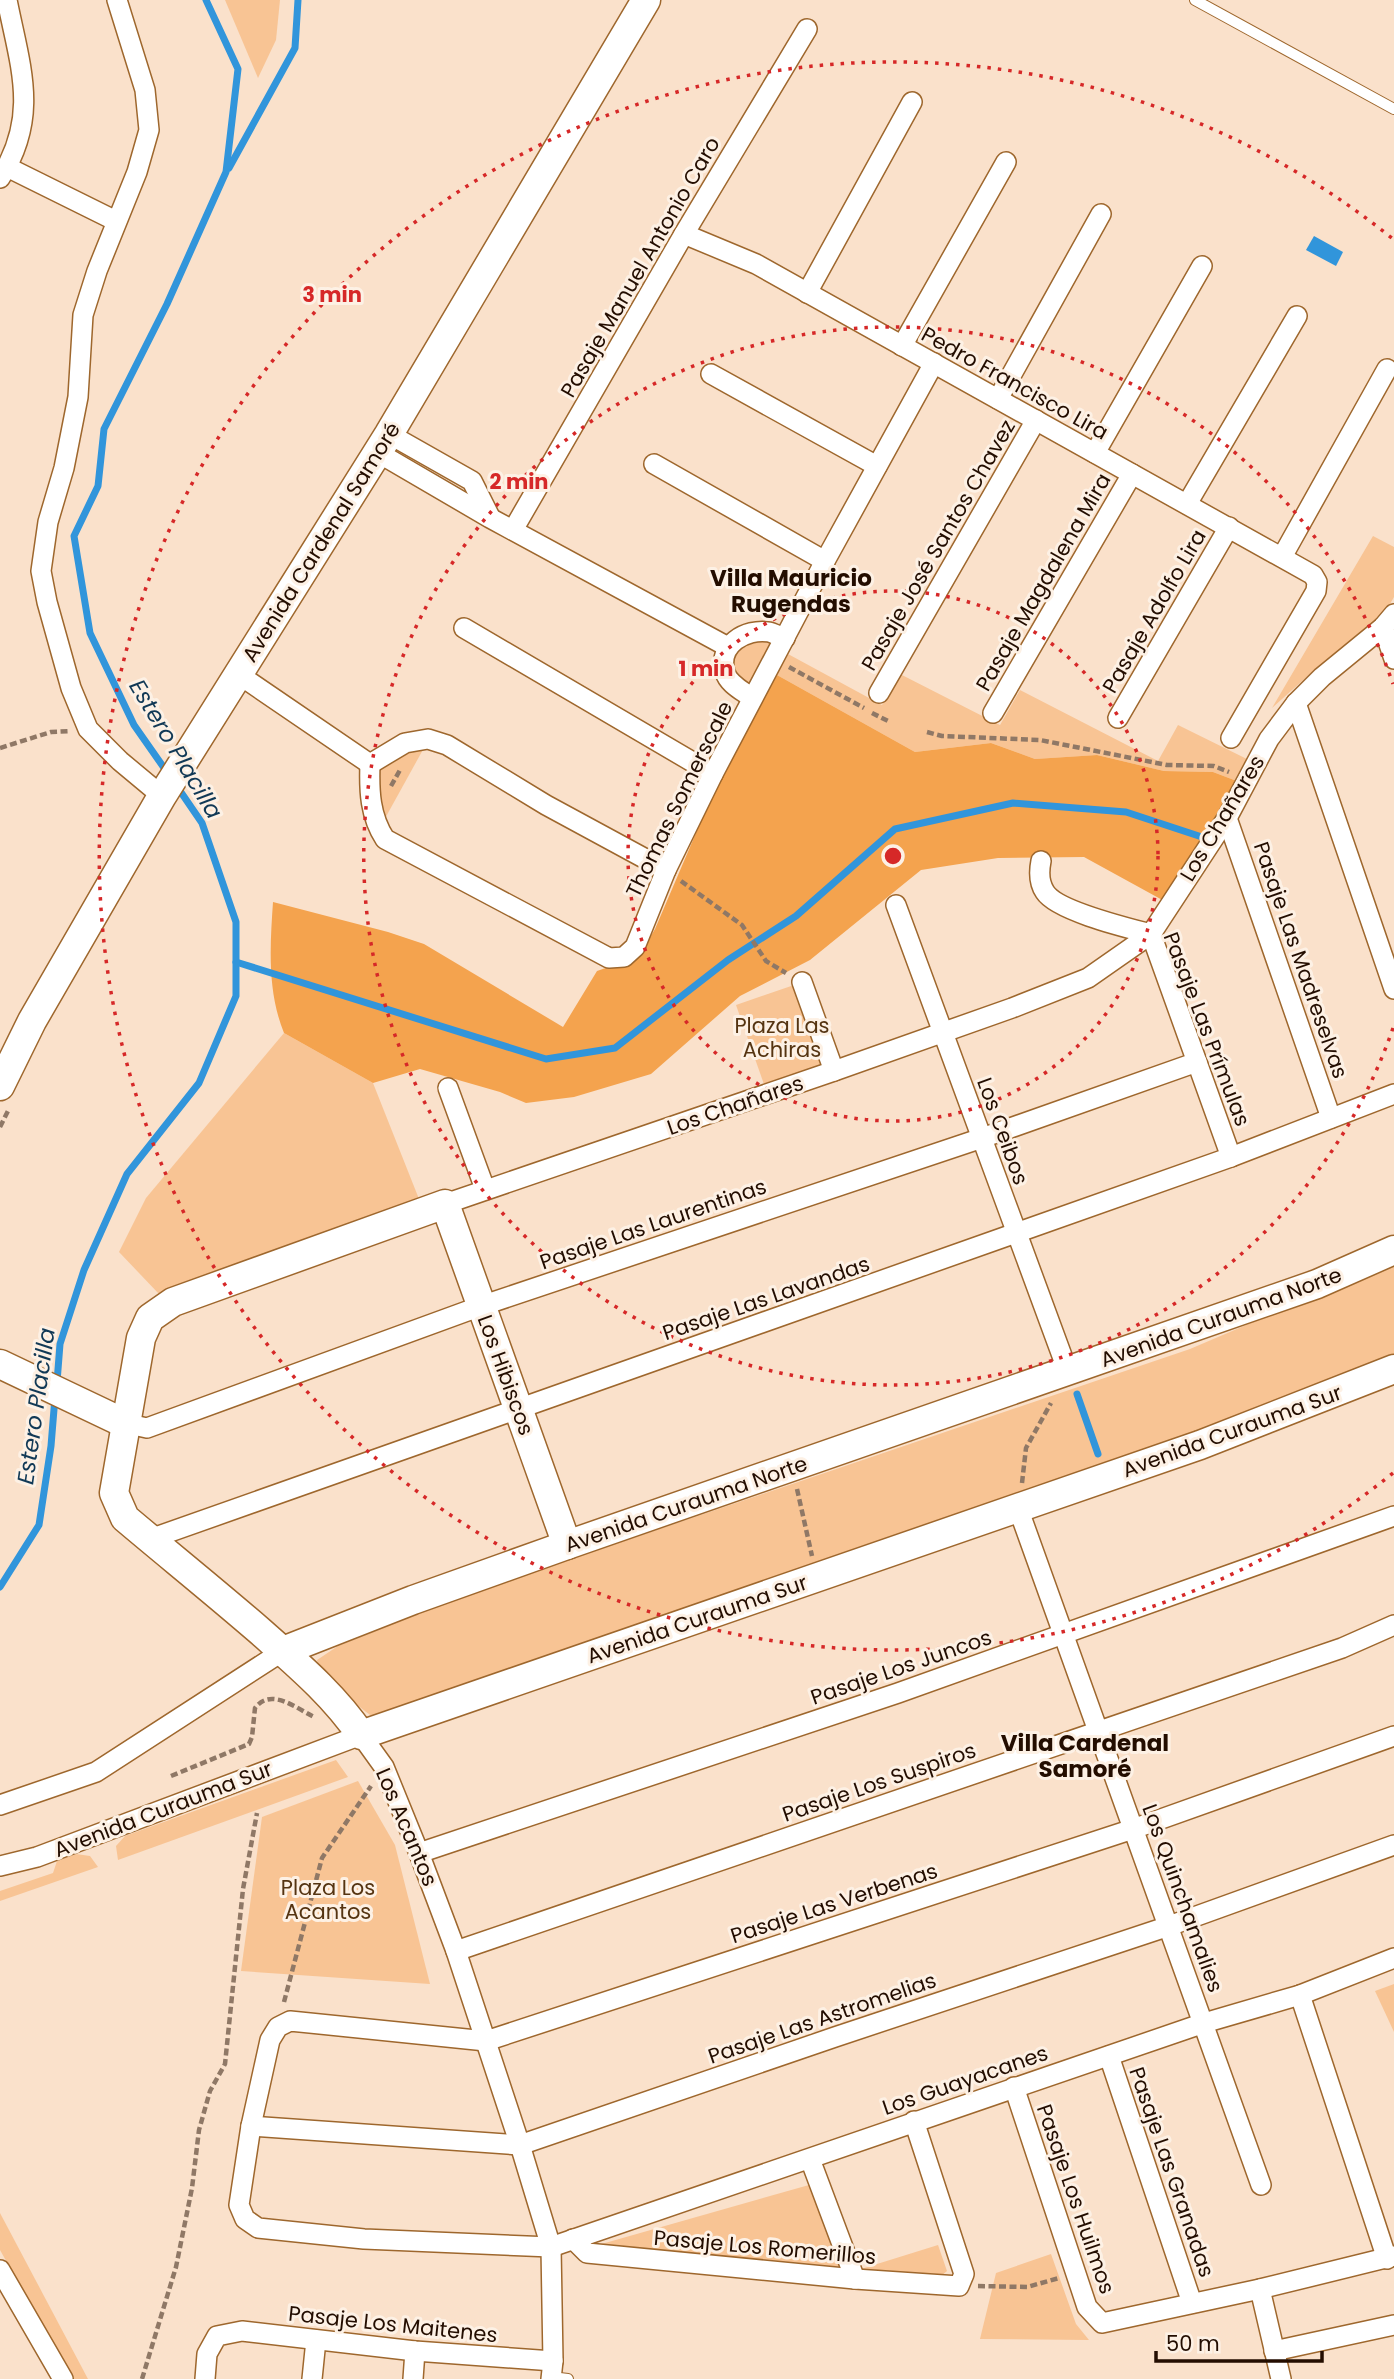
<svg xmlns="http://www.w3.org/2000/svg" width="1394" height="2379" font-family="Poppins,sans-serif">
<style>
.green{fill:#f8c494}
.forest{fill:#f4a34e}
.water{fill:#3195db}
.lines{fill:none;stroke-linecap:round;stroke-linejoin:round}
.stream{stroke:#3195db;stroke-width:7}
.lane-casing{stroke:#9e672d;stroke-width:12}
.street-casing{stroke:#9e672d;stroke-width:22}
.secondary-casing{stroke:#9e672d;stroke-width:31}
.path{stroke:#8f7866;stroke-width:4.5;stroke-dasharray:7 3.5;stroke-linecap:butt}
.lane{stroke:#fff;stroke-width:10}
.street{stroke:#fff;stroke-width:19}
.secondary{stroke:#fff;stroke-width:28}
.ring{fill:none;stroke:#d62828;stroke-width:3.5;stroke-dasharray:3.5 7}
.labels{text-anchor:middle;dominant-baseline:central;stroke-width:6;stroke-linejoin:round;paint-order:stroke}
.street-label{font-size:21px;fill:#230d00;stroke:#fdf1e5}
.park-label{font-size:21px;fill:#553411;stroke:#fdf1e5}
.neighbourhood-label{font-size:23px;font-weight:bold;fill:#230d00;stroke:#fdf1e5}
.water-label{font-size:23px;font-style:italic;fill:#113956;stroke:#fdf1e5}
.centre{fill:#d62828;stroke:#fdf1e5;stroke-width:3.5}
.ring-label{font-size:21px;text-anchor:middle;font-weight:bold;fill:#d62828;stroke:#fdf1e5;stroke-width:6;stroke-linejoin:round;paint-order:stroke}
</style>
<rect width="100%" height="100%" fill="#fae1cb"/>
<g class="green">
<path d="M 225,0 L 280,0 L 276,40 L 258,78 Z"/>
<path d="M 1373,536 L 1394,547 L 1394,597 L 1382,618 L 1372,629 L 1321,664 L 1272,708 Z"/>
<path d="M 738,637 L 785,638 L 752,698 L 734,685 L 728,647 Z"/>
<path d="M 788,654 L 882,705 L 900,674 L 1000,725 L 1020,690 L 1158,761 L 1178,725 L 1253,762 L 1242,783 L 1213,772 L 1164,771 L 1097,755 L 1035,759 L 991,743 L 915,752 L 777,675 Z"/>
<path d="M 425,746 L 383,822 L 372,786 L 382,762 Z"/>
<path d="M 797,984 L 827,1069 L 766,1090 L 736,1005 Z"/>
<path d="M 284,1033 L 373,1083 L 419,1199 L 159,1294 L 119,1252 L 146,1198 Z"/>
<path d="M 1394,1262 L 1394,1356 L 1237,1418 L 375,1718 C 371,1717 326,1680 323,1676 C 320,1672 318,1665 317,1660 L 338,1646 L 468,1594 L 1190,1349 Z"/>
<path d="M 336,1760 L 348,1777 L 118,1860 L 116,1846 L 125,1836 Z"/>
<path d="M 358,1781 L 395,1845 L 430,1984 L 241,1971 L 262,1817 Z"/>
<path d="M 76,1854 L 90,1856 L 98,1867 L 0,1901 L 0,1891 L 53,1873 L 57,1861 Z"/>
<path d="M 1394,1984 L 1394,2032 L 1375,1991 Z"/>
<path d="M 809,2185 L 841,2267 L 598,2245 Z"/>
<path d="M 0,2213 L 88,2379 L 73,2379 L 0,2250 Z"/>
<path d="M 938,2245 L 947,2271 L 941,2276 L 861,2269 Z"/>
<path d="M 1051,2254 L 1076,2324 L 1089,2340 L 980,2339 L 996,2273 Z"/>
</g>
<path class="forest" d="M 777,675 L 915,752 L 991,743 L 1035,759 L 1097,755 L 1164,771 L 1213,772 L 1242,783 L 1166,902 L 1084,857 L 998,858 L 921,870 L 810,960 L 740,996 L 651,1074 L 574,1097 L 526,1103 L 500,1092 L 420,1069 L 373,1083 L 284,1033 C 267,991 270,946 273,902 L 388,932 L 424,944 L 563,1027 L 597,971 L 626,961 L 643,949 L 655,929 L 719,779 Z"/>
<path class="water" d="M 1314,236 L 1343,252 L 1336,266 L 1306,250 Z"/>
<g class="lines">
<g class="stream">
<path d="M 229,168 L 295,48 L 298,0"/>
<path d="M 169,775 L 134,725 L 90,633 L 74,536 L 98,486 L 104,429 L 167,304 L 226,172 L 238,69 L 206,0"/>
<path d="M 236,962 L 546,1059 L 615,1048 L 728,960 L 796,916 L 895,829 L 1013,803 L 1126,812 L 1208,839"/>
<path d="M 57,1382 L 60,1344 L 84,1270 L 127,1174 L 199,1083 L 236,996 L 236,922 L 202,823 L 176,785"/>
<path d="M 1077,1394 L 1098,1454"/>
<path d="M 0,1587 L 39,1525 L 51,1446 L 55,1397"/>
</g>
<g class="lane-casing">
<g id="lane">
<path d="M 1195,0 L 1394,109"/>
<path d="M 551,2377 L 568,2379"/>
</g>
</g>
<g class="street-casing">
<g id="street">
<path d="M 117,0 L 145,90 L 149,130 L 137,172 L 97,271 L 83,315 L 78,397 L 64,468 L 48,522 L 41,571 L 47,602 L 71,688 L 88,729 L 120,761 L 162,796"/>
<path d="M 7,167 L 116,221"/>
<path d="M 0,178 C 40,116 20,66 7,0"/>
<path d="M 684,234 L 756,264 L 1313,575 L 1317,582 L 1316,591 L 1231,738"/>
<path d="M 807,293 L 912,102"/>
<path d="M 902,346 L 1006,162"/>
<path d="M 711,374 L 877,466"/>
<path d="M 998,399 L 1101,214"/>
<path d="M 389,434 L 472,481 L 490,517"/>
<path d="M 377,452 L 490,518 L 728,647"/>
<path d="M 1095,453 L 1202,266"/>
<path d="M 654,464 L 825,561"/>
<path d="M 1187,504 L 1297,316"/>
<path d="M 513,530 L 684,234 L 807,29"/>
<path d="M 1282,557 L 1387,369"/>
<path d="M 1383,627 L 1394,659"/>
<path d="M 464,628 L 713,774"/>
<path d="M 238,674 L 370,764"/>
<path d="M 879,693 L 1036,420"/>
<path d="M 752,698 C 743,691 728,684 725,672 C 717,645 746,628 769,632 C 774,633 780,637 785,638"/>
<path d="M 1296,703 L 1394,989"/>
<path d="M 993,713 L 1132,474"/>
<path d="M 1118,718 L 1229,527"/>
<path d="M 370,764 C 369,791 370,816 385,839 L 609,958 L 624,957 L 635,947 L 666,870 L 713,774 L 825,561 L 934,363"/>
<path d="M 370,764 L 405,743 L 428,739 L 447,745 L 546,805 L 666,870"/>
<path d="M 1227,818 L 1331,1118"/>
<path d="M 1041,861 C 1039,871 1039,883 1045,892 C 1057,911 1128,928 1151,934 L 1231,1157"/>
<path d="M 896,905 L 1068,1372"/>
<path d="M 802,982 L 834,1071"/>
<path d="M 448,1088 L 485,1189"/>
<path d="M 445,1204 L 834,1071 L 1012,1008 L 1088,978 L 1151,934 L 1227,818 L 1269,739 L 1296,703 L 1322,677 L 1383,627 L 1394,614"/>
<path d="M 124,1423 L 147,1428 L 481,1306 L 982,1138 L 1197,1062"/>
<path d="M 1018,1508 L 1261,2185"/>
<path d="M 150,1539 L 1231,1157 L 1394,1094"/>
<path d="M 1394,1736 L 1133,1829 L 486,2041 L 290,2021 L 278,2027 L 270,2040 L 251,2126 L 239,2205 L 245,2219 L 258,2228 L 364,2239 L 551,2247 L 1204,2023 L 1300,1995 L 1394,1958"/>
<path d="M 0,1805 L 96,1772 L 283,1651"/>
<path d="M 419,1853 L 898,1693 L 1394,1516"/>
<path d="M 0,1866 L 37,1857 L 361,1735 L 384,1767 L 419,1853 L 456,1951 L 520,2145 L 551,2247 L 553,2361 L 551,2379"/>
<path d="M 456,1951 L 1342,1648 L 1394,1625"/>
<path d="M 1300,1995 L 1387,2259"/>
<path d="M 1109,2056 L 1192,2303"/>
<path d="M 1014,2087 L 1087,2307 L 1102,2323 L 1260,2289 L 1394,2256"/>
<path d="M 251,2126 L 520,2145 L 835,2037 L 1169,1926 L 1394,1845"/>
<path d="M 810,2159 L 855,2279"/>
<path d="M 573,2239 L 587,2253 L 855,2279 L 959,2286 L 964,2274 L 914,2121"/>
<path d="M 0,2270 L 63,2379"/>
<path d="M 1260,2289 L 1281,2379"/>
<path d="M 1274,2351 L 1394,2325"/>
<path d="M 205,2379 L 207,2354 L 217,2336 L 242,2331 L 415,2351 L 553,2361"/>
<path d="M 312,2379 L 316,2340"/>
<path d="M 413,2379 L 415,2351"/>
</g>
</g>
<g class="secondary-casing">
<g id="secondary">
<path d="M 0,1086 L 32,1021 L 162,796 L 389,434 L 646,0"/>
<path d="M 0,1364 L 124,1423"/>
<path d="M 567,1545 L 445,1204 L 173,1302 L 150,1318 L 141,1338 L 114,1493 L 125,1518 C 170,1556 216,1593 261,1632 C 297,1664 334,1695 361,1735 L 1200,1445 L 1394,1369"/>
<path d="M 283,1651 L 413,1600 L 567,1545 L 1317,1284 L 1394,1250"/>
</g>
</g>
<g class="path">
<path d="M 789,667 L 864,708"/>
<path d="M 872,713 L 890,722"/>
<path d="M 927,732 L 942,736 L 1040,740 L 1167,765 L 1214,766 L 1229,772"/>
<path d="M 0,748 L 51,732 L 70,731"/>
<path d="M 391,786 L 400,770"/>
<path d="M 681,881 L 742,925 L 766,961 L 786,973"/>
<path d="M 0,1127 L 9,1109"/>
<path d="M 1022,1483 L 1026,1448 L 1051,1403"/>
<path d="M 797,1489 L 812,1556"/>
<path d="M 171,1776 L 249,1744 L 252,1737 L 255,1708 C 271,1687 296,1708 314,1717"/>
<path d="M 284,2002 L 322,1858 L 371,1786"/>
<path d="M 978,2286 L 1027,2287 L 1059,2278"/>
<path d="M 142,2379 L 176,2267 L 192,2188 L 199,2130 L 210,2091 L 225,2064 L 243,1889 L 257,1813"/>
</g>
<use href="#lane" class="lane"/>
<use href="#street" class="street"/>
<use href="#secondary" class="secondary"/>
</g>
<g class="ring">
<circle cx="893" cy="856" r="265"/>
<path d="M1393 1028A529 529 0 1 1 1393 684"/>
<path d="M1393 1473A794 794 0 1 1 1393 239"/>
</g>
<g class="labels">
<g class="street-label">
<text transform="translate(640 267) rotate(-60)">Pasaje Manuel Antonio Caro</text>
<text transform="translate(1015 383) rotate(29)">Pedro Francisco Lira</text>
<text transform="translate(321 542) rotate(-58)">Avenida Cardenal Samoré</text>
<text transform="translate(938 545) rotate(-60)">Pasaje José Santos Chavez</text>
<text transform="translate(1043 582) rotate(-60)">Pasaje Magdalena Mira</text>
<text transform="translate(1154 611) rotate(-60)">Pasaje Adolfo Lira</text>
<text transform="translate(679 799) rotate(-64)">Thomas Somerscale</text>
<text transform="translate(1222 818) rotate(-59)">Los Chañares</text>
<text transform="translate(1301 960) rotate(71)">Pasaje Las Madreselvas</text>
<text transform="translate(1207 1029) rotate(69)">Pasaje Las Prímulas</text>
<text transform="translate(735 1105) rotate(-19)">Los Chañares</text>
<text transform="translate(1003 1131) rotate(70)">Los Ceibos</text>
<text transform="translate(653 1224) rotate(-19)">Pasaje Las Laurentinas</text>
<text transform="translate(766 1298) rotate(-19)">Pasaje Las Lavandas</text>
<text transform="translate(1221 1317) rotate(-20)">Avenida Curauma Norte</text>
<text transform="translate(506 1375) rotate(70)">Los Hibiscos</text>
<text transform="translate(1232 1431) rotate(-20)">Avenida Curauma Sur</text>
<text transform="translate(686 1504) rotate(-19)">Avenida Curauma Norte</text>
<text transform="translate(697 1619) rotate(-19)">Avenida Curauma Sur</text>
<text transform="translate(901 1667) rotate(-19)">Pasaje Los Juncos</text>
<text transform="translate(879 1782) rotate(-19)">Pasaje Los Suspiros</text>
<text transform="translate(163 1809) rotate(-21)">Avenida Curauma Sur</text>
<text transform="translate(407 1827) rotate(67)">Los Acantos</text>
<text transform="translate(1183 1898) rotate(70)">Los Quinchamalies</text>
<text transform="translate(834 1903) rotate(-18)">Pasaje Las Verbenas</text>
<text transform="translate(822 2018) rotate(-19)">Pasaje Las Astromelias</text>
<text transform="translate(965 2080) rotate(-19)">Los Guayacanes</text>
<text transform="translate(1172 2172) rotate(71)">Pasaje Las Granadas</text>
<text transform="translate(1076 2199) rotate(71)">Pasaje Los Huilmos</text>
<text transform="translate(765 2247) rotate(5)">Pasaje Los Romerillos</text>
<text transform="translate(393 2324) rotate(6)">Pasaje Los Maitenes</text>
</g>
<g class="park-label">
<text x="782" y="1025">Plaza Las<tspan x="782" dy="24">Achiras</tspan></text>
<text x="328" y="1887">Plaza Los<tspan x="328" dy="24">Acantos</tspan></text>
</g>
<g class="neighbourhood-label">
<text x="791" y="578">Villa Mauricio<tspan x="791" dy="26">Rugendas</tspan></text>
<text x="1085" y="1743">Villa Cardenal<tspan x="1085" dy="26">Samoré</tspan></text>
</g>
<g class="water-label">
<text transform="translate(176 749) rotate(59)">Estero Placilla</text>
<text transform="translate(36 1406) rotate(-82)">Estero Placilla</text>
</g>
</g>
<circle cx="893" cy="856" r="10" class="centre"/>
<g class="ring-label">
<text x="332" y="302">3 min</text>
<text x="519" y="489">2 min</text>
<text x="706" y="676">1 min</text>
</g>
<path d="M1156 2351v10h166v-10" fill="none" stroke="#230d00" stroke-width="3.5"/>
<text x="1166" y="2351" font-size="21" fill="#230d00" stroke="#fdf1e5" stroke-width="5" paint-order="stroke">50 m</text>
</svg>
